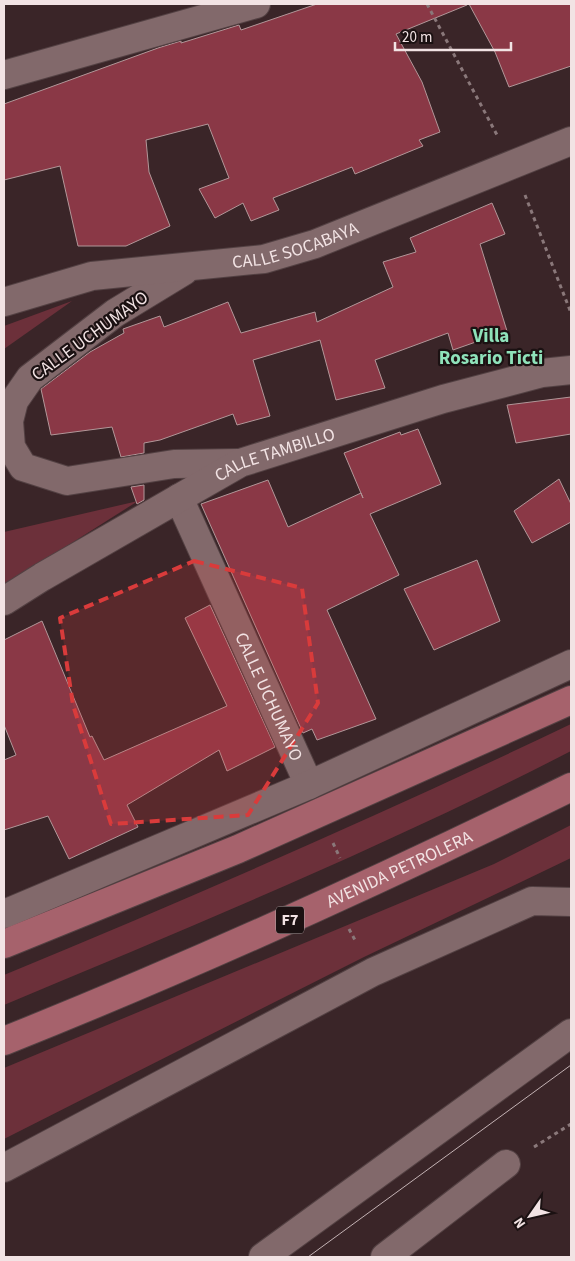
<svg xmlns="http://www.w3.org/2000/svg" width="575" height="1261" font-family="'Source Sans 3',sans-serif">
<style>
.green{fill:#6c303a}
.building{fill:#8a3846;stroke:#b29799}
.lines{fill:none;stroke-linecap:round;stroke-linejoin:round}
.minor-casing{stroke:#534143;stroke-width:30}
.major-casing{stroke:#534143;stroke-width:30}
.path{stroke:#8a787a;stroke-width:3;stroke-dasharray:4 4;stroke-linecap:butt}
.minor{stroke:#82696b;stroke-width:28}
.major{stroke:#a6626c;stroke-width:28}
.tram{stroke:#c3b2b4;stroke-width:1}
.marked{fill:#d93b3b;fill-opacity:0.2;stroke:#d93b3b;stroke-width:4;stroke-dasharray:10 6;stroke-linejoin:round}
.labels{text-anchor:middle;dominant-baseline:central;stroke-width:4.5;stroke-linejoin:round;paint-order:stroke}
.shield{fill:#1b1112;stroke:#b2a4a5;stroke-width:1}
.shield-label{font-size:16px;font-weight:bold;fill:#f2e3e4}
.street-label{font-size:18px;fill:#f2e3e4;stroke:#1b1112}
.neighbourhood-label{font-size:19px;font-weight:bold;fill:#8fe2ba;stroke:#1b1112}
</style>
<rect width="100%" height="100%" fill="#3a2528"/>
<g class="green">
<path d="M 72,301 L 4,349 L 4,326 Z"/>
<path d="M 138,501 L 7,584 L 4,585 L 4,532 Z"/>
<path d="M 571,724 L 571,751 C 387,846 195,925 4,1005 L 4,975 C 195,896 385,813 571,724 Z"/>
<path d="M 571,825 L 571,858 L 364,957 L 4,1139 L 4,1068 L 494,864 Z"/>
</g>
<g class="building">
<path d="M 317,4 L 466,4 L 467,5 L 396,34 L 422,82 L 440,132 L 419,140 L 423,146 L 355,174 L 352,167 L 273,198 L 279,210 L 251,221 L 243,203 L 215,218 L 199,189 L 229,178 L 208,124 L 146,140 L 149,172 L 170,226 L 126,246 L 78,246 L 60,166 L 4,180 L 4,104 L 158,48 L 181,41 L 181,43 L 239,25 L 241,30 Z"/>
<path d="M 469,4 L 571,4 L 571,66 L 509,87 L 495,52 Z"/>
<path d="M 492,203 L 505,234 L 480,244 L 507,331 L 453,350 L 448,333 L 375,360 L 385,388 L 336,400 L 320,340 L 253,360 L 270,416 L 237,425 L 233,414 L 160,440 L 144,443 L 144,453 L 121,457 L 112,427 L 51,435 L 41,389 L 90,352 L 124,333 L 123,329 L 160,316 L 164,327 L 228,302 L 241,333 L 315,312 L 317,322 L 393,287 L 383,262 L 416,252 L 410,238 Z"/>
<path d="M 571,397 L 571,434 L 516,443 L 507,405 Z"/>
<path d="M 418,429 L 441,484 L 370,514 L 399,575 L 327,610 L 376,719 L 317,740 L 312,729 L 303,733 L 201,504 L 268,480 L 288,527 L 361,493 L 363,498 L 344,453 L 400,432 L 401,435 Z"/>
<path d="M 559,479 L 571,504 L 571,522 L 532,543 L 514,511 Z"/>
<path d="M 144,485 L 144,500 L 137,504 L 131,487 Z"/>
<path d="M 477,560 L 500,621 L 434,650 L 404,589 Z"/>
<path d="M 210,605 L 275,747 L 227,771 L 219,750 L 127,805 L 138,827 L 69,859 L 48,816 L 4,830 L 4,760 L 16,755 L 4,725 L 4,640 L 42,621 L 90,737 L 92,736 L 104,760 L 227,706 L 185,618 Z"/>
</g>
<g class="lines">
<g class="minor-casing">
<g id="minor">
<path d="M 4,75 L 256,4"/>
<path d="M 184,271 L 115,313 L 30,378 L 14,401 L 9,421 L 11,447 L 23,467 L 67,481 L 174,464 L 238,463"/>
<path id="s1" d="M 4,302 L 92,276 L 264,259 L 315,244 L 571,141"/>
<path id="s2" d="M 179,498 L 309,785"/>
<path id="s3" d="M 4,601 L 42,577 L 240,463 L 443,399 L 542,373 L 571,370"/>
<path d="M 4,914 L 309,785 L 571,664"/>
<path d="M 4,1168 L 373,972 L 532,901 L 571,902"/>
<path d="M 263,1257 L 571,1033"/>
<path d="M 385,1257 L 506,1164"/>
</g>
</g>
<g class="major-casing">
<g id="major">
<path d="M 4,944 L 238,849 L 571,700"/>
<path id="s4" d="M 4,1041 C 197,964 385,878 571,787"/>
</g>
</g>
<g class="path">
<path d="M 427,4 L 497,135"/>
<path d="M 525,195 L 571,313"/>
<path d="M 333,843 L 340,858"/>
<path d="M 349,929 L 356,942"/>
<path d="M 534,1147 L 571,1124"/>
</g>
<use href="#minor" class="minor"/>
<use href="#major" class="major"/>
<path class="tram" d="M 308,1257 L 571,1065"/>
</g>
<path class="marked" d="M 194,561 L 302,588 L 318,703 L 248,815 L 111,824 L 73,705 L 60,618 Z"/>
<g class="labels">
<rect class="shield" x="276" y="906.5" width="28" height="27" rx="4"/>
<g class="shield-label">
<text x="290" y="920">F7</text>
</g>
<g class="street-label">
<text stroke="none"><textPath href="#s1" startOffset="298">CALLE SOCABAYA</textPath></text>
<text transform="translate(90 336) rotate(-36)">CALLE UCHUMAYO</text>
<text stroke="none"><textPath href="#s3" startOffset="309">CALLE TAMBILLO</textPath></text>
<text stroke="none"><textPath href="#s2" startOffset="218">CALLE UCHUMAYO</textPath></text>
<text stroke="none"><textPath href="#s4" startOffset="431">AVENIDA PETROLERA</textPath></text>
</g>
<g class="neighbourhood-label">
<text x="491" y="336">Villa<tspan x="491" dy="22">Rosario Ticti</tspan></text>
</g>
</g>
<rect width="575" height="1261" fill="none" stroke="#f2e3e4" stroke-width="10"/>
<g transform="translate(530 1216) rotate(236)" stroke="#1b1112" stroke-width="4" paint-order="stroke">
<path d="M0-4L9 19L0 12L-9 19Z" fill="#f2e3e4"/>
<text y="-8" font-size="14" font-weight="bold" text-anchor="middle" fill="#f2e3e4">N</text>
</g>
<path d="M395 42v8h116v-8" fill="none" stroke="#f2e3e4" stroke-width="2.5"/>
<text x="402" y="42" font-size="15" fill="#f2e3e4" stroke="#1b1112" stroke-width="4" paint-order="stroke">20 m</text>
</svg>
